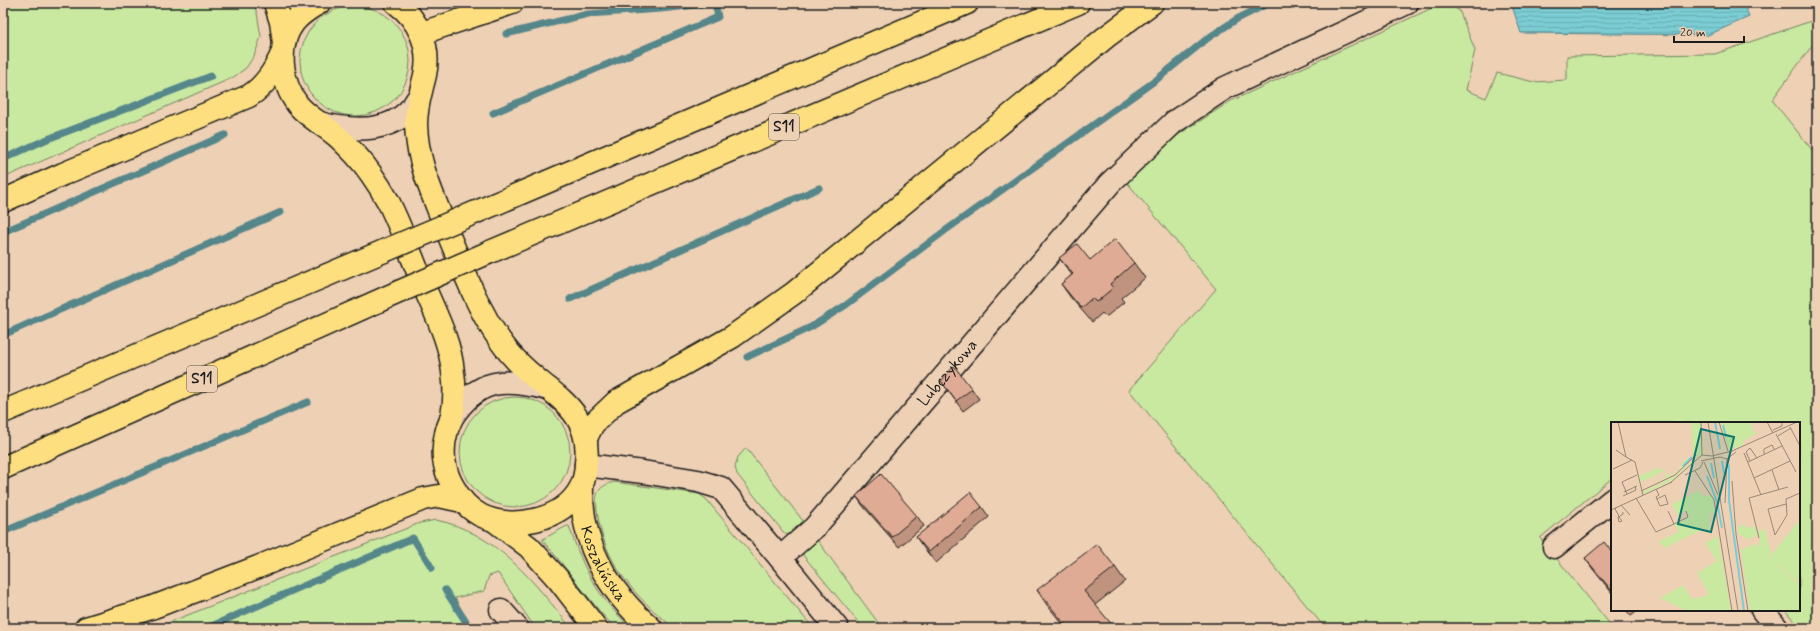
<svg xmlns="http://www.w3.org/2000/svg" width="1820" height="631" font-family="Mynerve,sans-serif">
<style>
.grass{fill:#c9e9a1;stroke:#72825e}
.water{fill:url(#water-rules);stroke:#55868a}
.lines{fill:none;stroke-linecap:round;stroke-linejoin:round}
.stream{stroke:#55868a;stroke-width:7}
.minor-casing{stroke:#1c1c1c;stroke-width:25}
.major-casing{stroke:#1c1c1c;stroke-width:25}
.highway-casing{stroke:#1c1c1c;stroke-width:25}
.minor{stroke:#eed0b4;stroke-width:22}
.major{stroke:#fddf80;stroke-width:22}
.highway{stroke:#fddf80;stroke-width:22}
.highway-bridge-casing{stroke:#1c1c1c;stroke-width:25;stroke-linecap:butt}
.highway-bridge{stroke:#fddf80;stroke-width:22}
.wall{fill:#c0937f;stroke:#1c1c1c}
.building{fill:#dfab94;stroke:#1c1c1c}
.labels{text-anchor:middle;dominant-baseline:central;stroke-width:4;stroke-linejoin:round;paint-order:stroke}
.shield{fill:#eed0b4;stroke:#5b524a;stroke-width:1}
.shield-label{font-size:15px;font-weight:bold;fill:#1c1c1c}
.street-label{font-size:16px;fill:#1c1c1c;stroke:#eed0b4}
.inset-river{fill:none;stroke:#7bccd3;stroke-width:2}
.inset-road{fill:none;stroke:#9a8877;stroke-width:1}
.view{fill:#0f766e;fill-opacity:0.15;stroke:#0f766e;stroke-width:2}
.inset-edge{fill:none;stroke:#1c1c1c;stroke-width:2}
</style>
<defs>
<pattern id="water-rules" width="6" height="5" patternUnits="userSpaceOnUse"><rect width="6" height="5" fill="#7bccd3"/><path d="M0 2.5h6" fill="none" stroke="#6aafb5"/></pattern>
</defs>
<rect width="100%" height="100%" fill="#eed0b4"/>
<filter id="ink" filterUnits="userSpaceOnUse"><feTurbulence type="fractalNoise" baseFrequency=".025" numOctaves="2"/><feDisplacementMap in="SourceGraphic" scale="8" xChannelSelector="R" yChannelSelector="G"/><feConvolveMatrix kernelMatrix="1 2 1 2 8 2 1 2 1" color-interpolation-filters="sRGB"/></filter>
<g filter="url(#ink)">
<g class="grass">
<path d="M 3,3 L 253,3 L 257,13 L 261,37 L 254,56 L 246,68 L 232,78 L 3,178 Z"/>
<path d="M 1443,3 L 1459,10 L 1475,50 L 1466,90 L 1486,98 L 1497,73 L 1534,82 L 1567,80 L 1567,56 L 1715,54 L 1817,19 L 1817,39 L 1772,100 L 1817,156 L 1817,628 L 1800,628 L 1785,610 L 1799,610 L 1799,423 L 1612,423 L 1612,478 L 1540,538 L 1613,628 L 1325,628 L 1129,390 L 1216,289 L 1125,180 L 1178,135 L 1231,101 Z"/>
<circle cx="355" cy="61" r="55"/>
<circle cx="515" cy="452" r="55"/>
<path d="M 746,448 L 807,526 L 790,535 L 785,534 L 737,474 L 735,467 L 738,457 Z"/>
<path d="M 614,482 L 699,494 L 706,499 L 813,628 L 674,628 C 634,596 604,563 597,511 C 595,495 596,487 614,482 Z"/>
<path d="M 436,520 C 496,532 535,583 571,628 L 535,628 L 498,573 L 489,576 L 484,591 L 455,598 L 472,628 L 155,628 L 420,523 Z"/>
<path d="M 567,526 L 569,526 C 584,571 597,596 631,628 L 615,628 C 589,601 568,569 543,541 L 543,539 Z"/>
<path d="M 815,537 L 882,628 L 863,628 L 803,555 L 802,550 Z"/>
</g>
<path class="water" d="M 1511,3 L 1744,3 L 1749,17 L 1708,35 L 1521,33 Z"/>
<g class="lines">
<g class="stream">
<path d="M 506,34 L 588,14 L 661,9 L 714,3"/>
<path d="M 493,113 L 718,17 L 715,3"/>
<path d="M 3,159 L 45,140 L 211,76"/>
<path d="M 3,232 L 225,135"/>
<path d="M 570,299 L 819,188"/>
<path d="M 3,335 L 281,212"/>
<path d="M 747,357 L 811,327 L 846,305 L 946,230 L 1156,80 L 1208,38 L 1237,19 L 1269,3"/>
<path d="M 3,532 L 308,402"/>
<path d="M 445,590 L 470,628"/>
<path d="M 207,628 L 413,538 L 432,568"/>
</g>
<g class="minor-casing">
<g id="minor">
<path d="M 319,123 C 354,132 398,134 418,98"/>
<path d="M 451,419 C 478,377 505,378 549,389"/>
<path d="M 586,465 L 643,472 L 698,481 L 721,488 L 780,558 L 837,628"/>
<path d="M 1554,547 L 1612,500"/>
<path id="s1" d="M 780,558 L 815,527 L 1110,183 L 1174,122 L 1225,88 L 1407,3"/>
<path d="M 501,610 L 517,628"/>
<path d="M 1762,610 L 1777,628"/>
</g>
</g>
<g class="major-casing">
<g id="major">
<path d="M 275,3 L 281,22 L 284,43"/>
<path d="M 319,3 C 310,8 300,15 294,22 C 276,45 281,83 298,105 C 308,117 321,123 333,133 C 341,139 348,147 355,154 C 368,168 379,185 388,201 C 401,227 411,255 422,282 C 434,311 450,340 453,372 C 455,386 455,401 452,416 C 451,422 447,427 446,434 C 441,452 444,472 454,488 C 460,499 469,509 480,515 C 511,531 564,521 581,487 C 584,481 586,470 586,463 C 593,407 547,394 516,360 C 497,340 483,315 472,290 C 462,267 452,244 443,221 C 430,188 417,160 416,124 C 416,106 421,92 425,75 C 431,47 419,20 396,3"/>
<path id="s2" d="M 582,486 C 580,543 608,591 651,628"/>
<path d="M 495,521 L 529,547 L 558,579 L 596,628"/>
</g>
</g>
<g class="highway-casing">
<g id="highway">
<path d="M 422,33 L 512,3"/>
<path d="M 3,201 L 63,174 L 249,96 C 265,86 274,71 282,54"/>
<path d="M 474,213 L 967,3"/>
<path d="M 490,252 L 1078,3"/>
<path d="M 3,412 L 384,251"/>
<path d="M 586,438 L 593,424 L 616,402 L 732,337 L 794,293 L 1106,37 L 1152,3"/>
<path d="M 3,468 L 401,291"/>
<path d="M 86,628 L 151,608 L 258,567 L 423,499 L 439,496 L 462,501"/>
</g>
</g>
<use href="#minor" class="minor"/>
<use href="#major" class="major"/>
<use href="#highway" class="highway"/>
<g class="highway-bridge-casing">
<g id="highway-bridge">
<path d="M 384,251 L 474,213"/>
<path d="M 401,291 L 490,252"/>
</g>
</g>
<use href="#highway-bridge" class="highway-bridge"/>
</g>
<g class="wall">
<path d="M 1059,258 L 1090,260 L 1134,263 L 1145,278 L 1121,298 L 1124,302 L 1106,317 L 1102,313 L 1092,322 L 1071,298 L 1061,284 L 1072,275 Z"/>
<path d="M 941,381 L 972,389 L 979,399 L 963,411 Z"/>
<path d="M 856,496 L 917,516 L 924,526 L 899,547 L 863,506 Z"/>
<path d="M 982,507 L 989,517 L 936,563 L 923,547 L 916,537 Z"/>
<path d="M 1612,552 L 1612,593 L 1592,568 L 1585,558 Z"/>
<path d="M 1115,567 L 1125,581 L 1095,605 L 1114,628 L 1066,628 L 1047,605 L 1037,590 Z"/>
<path d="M 1626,610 L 1639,610 L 1631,616 Z"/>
</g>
<g class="building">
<path d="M 1115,239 L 1134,263 L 1110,284 L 1113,288 L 1096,302 L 1092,298 L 1081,308 L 1061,284 L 1073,274 L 1059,258 L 1077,244 L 1090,260 Z"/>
<path d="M 954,366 L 972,389 L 956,401 L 941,381 Z"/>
<path d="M 881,474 L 917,516 L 892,537 L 856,496 Z"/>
<path d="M 970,492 L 982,507 L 929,552 L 916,537 Z"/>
<path d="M 1604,542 L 1612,552 L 1612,591 L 1585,558 Z"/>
<path d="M 1097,544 L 1115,567 L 1084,591 L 1113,626 L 1110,628 L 1068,628 L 1037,590 Z"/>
</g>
</g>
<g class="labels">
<g class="shield">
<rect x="769" y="114" width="30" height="26" rx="3"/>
<rect x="187" y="366" width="30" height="26" rx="3"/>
</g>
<g class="shield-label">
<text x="784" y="127">S11</text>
<text x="202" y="379">S11</text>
</g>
<g class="street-label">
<text stroke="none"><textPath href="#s1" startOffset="250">Lubczykowa</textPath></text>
<text stroke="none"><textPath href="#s2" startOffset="82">Koszalińska</textPath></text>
</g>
</g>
<g transform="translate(1611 422)">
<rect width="189" height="189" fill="#eed0b4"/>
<path d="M 80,0 L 90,0 L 91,31 L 64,57 L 33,72 L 31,70 L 65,54 L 87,34 L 84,32 L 66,51 L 47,60 L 55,55 L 53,49 L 44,53 L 46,60 L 43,54 L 30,60 L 28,54 L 47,46 L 53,48 L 55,52 L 60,53 L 66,50 L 74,38 L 82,34 ZM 109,0 L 140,0 L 142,9 L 147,10 L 133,19 L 132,23 L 118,28 ZM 88,69 L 93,75 L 99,72 L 101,75 L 104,91 L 99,91 L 99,111 L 95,106 L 53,126 L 48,119 L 68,110 L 64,103 L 45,112 L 79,95 L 75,89 L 66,93 L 61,82 ZM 133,102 L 135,106 L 144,104 L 146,114 L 136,117 L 146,125 L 149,118 L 147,109 L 154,107 L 160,132 L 157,135 L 189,163 L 189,189 L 139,189 L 130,128 L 142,122 L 127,111 L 127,105 ZM 107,114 L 120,189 L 76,189 L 49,176 L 72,163 L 81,177 L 98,173 L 86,151 L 106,139 L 94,121 Z" fill="#c9e9a1"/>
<path d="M 189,97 L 189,161 L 158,136 Z" fill="#c9e9a1"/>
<path class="inset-river" d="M 104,0 L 109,27M 112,3 L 115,15M 111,39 L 113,51M 100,41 L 103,56M 118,43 L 118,78 L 133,189M 72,44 L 81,35M 96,54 L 106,80 L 111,106"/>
<path class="inset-road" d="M 7,0 L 15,35 L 24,40 L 32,73M 90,0 L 91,33M 97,0 L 127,189M 108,0 L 117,29M 156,0 L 162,11M 179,5 L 189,24M 162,8 L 171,4 L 171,0M 165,12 L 185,50M 167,14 L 180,6M 139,26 L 135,30 L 139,39M 139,26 L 146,36M 5,28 L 15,35M 133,31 L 150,73M 153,32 L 153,27 L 161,23 L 163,27M 90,39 L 109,35 L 116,37 L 125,30M 93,40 L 107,73M 137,40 L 171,24M 2,47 L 21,38M 161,48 L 168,68M 84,49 L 103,78 L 121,189M 74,53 L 89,46 L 92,40M 143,56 L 179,39M 121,59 L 125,112 L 137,189M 59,61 L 91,33 L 101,34 L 121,29 L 186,0M 45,67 L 48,73 L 45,75 L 49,84 L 57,82 L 54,73 L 46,77M 30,69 L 64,53 L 85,33M 13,70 L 26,64M 16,72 L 11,60 L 26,53M 12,74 L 25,68 L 24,64M 25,76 L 45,110 L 63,102 L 57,89M 114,81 L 116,37M 175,82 L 157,87 L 164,113 L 176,93 L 175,77 L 189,71M 10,83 L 19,93M 4,86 L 5,89 L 7,92 L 8,95 L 11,99 L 8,100 L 7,95 L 8,95 L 9,94 L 12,92 L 12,90M 0,88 L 61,60M 63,102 L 77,95 L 75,89M 148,116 L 138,76 L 177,65"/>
<path class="view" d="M 90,7 L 123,15 L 100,110 L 67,102 Z"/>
<rect width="189" height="189" class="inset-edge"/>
</g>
<rect width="1820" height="631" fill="none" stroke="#eed0b4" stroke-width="16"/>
<rect x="8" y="8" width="1804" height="615" fill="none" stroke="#1c1c1c" stroke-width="1.5" filter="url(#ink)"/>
<path d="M1674 36v6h70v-6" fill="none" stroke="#1c1c1c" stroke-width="2"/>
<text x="1680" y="36" font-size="12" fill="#1c1c1c" stroke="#eed0b4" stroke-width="3" paint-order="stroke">20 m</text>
</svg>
